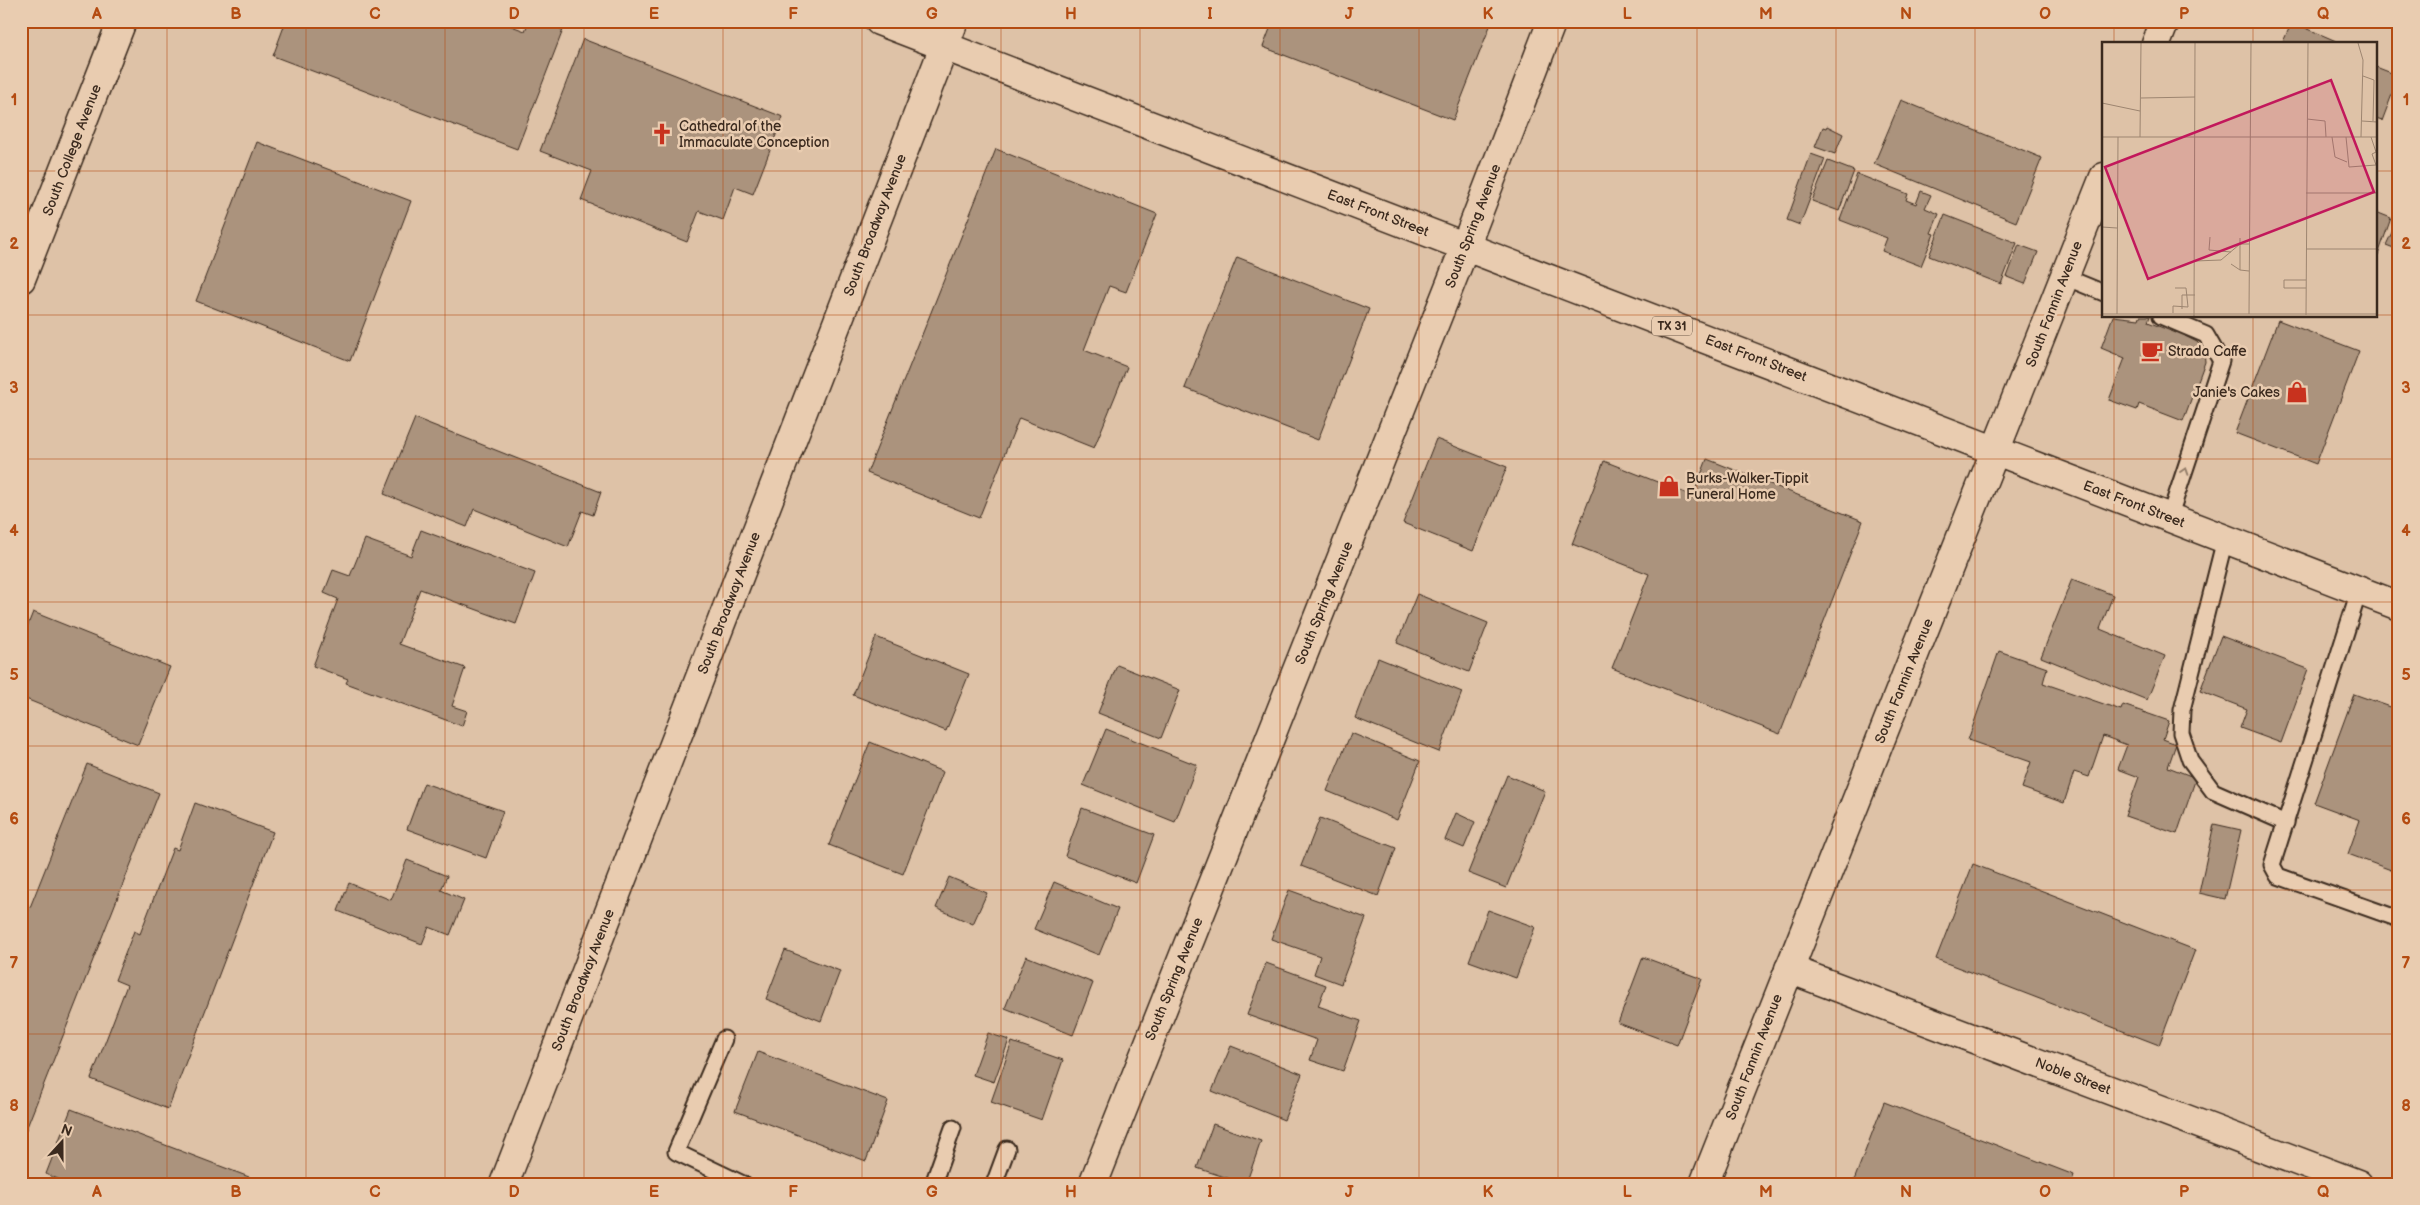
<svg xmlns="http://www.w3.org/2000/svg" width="2420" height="1205" font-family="'Balsamiq Sans',sans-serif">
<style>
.building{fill:#ab937d;stroke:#3b2a1e}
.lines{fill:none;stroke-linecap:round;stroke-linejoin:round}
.lane-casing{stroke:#3b2a1e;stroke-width:19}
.street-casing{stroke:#3b2a1e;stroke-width:31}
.primary-casing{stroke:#3b2a1e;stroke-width:31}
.lane{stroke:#e9ccb0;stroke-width:15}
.street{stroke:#e9ccb0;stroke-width:28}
.primary{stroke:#e9ccb0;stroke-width:28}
.oneway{stroke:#927b67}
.grid{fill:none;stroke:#b44b11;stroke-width:1;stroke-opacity:0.55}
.labels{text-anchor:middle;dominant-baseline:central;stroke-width:5;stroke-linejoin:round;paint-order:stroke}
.shield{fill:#e9ccb0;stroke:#6f5b4a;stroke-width:1}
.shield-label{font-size:12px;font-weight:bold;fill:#3b2a1e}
.poi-label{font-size:14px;fill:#3b2a1e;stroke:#e9ccb0;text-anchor:start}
.street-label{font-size:14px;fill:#3b2a1e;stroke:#e9ccb0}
.inset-road{fill:none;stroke:#9d8570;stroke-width:1}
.view{fill:#c2185b;fill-opacity:0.15;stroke:#c2185b;stroke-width:2.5}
.inset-edge{fill:none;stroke:#3b2a1e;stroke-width:2.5}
.neatline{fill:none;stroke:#b44b11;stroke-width:2}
.grid-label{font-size:16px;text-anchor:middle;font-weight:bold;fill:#b44b11}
</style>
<rect width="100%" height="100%" fill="#dec2a7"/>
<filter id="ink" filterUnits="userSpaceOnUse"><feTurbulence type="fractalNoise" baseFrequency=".02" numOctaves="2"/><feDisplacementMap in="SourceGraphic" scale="10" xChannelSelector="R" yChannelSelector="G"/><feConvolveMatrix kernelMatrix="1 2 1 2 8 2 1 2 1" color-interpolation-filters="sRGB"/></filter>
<g filter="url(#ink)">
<g class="building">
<path d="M 286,21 L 498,21 L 525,31 L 529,21 L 541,21 L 563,30 L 517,149 L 273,56 Z"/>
<path d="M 1273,21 L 1492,21 L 1453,120 L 1263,47 Z"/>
<path d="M 2292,22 L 2343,44 L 2282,44 Z"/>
<path d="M 583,39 L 783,117 L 753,194 L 735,187 L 723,220 L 699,211 L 687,242 L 581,200 L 592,171 L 540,151 Z"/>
<path d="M 2376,67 L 2399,76 L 2382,121 L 2376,119 Z"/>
<path d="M 1901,100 L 2042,158 L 2016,222 L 1874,164 Z"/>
<path d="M 1827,126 L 1843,134 L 1835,154 L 1815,147 L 1823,127 L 1826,128 Z"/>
<path d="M 257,142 L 411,201 L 350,361 L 196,301 Z"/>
<path d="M 996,149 L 1157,214 L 1126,292 L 1109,286 L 1084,350 L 1127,367 L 1094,448 L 1019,418 L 979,518 L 867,473 Z"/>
<path d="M 1811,154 L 1825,159 L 1800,225 L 1787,220 Z"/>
<path d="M 1828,161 L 1854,171 L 1839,211 L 1812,201 Z"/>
<path d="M 1857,174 L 1908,194 L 1906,200 L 1916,204 L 1921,191 L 1931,195 L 1925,208 L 1939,214 L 1931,233 L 1934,234 L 1921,266 L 1882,251 L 1887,238 L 1840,220 Z"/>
<path d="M 2376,212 L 2391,218 L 2378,255 L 2376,254 Z"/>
<path d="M 1945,215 L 2017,243 L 2001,284 L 1929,256 Z"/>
<path d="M 2394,228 L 2399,230 L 2399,250 L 2386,245 Z"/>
<path d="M 2019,245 L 2038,252 L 2025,284 L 2007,277 Z"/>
<path d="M 1237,257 L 1369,309 L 1318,440 L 1185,388 Z"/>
<path d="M 2113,316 L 2139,319 L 2140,316 L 2150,316 L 2148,322 L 2176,333 L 2178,326 L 2188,330 L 2185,336 L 2197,342 L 2204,349 L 2205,362 L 2183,421 L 2139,404 L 2137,410 L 2109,400 L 2125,358 L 2101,348 Z"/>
<path d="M 2278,320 L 2359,351 L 2316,464 L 2235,433 Z"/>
<path d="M 415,418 L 601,492 L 593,515 L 582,511 L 568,547 L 474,509 L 467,527 L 384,494 Z"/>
<path d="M 1436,439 L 1507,467 L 1473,551 L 1403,523 Z"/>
<path d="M 1707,459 L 1863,521 L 1780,734 L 1612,668 L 1649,574 L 1572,544 L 1604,461 L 1693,496 Z"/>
<path d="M 421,530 L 535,573 L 516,624 L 420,589 L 399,644 L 465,668 L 452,706 L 467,711 L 462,726 L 346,683 L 348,679 L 313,666 L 338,599 L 324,593 L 333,570 L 350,576 L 365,539 L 411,556 Z"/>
<path d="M 2072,579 L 2113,595 L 2100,629 L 2165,656 L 2147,700 L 2041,657 Z"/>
<path d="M 1417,594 L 1488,623 L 1469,672 L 1397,643 Z"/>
<path d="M 33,612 L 170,667 L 138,745 L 21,697 L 21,642 Z"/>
<path d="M 2221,636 L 2308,669 L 2281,743 L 2240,728 L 2247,709 L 2200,691 Z"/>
<path d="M 876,637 L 969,674 L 946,731 L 853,695 Z"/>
<path d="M 1999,651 L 2047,668 L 2043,683 L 2121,710 L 2123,705 L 2169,721 L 2163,739 L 2176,744 L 2168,767 L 2196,778 L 2177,834 L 2125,816 L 2139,777 L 2118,769 L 2127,745 L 2103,736 L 2089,777 L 2074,772 L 2064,803 L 2022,788 L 2031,762 L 1968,740 Z"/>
<path d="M 1378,658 L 1462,692 L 1439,752 L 1355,718 Z"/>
<path d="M 1117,665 L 1180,690 L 1161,738 L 1098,713 Z"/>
<path d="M 2354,694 L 2399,710 L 2399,873 L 2348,854 L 2360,820 L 2314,803 Z"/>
<path d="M 1106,729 L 1197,765 L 1175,822 L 1083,785 Z"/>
<path d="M 1351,733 L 1420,761 L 1397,820 L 1327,791 Z"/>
<path d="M 870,742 L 943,772 L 903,874 L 829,845 Z"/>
<path d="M 87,764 L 159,793 L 23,1137 L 21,930 Z"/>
<path d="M 1507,775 L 1545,791 L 1506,888 L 1468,873 Z"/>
<path d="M 424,783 L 503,811 L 486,858 L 407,829 Z"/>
<path d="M 195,803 L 273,832 L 168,1109 L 91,1079 L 127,985 L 115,980 L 134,931 L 140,934 L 173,848 L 178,850 Z"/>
<path d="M 1082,808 L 1154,835 L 1136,883 L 1065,856 Z"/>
<path d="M 1456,813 L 1475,822 L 1464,848 L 1445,840 Z"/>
<path d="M 1320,818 L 1396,848 L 1378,896 L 1301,866 Z"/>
<path d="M 2214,824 L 2241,830 L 2225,899 L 2199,893 Z"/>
<path d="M 407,860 L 447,876 L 441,890 L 464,900 L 450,935 L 429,927 L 422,944 L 338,911 L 349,883 L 391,900 Z"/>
<path d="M 1973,864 L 2195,950 L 2159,1045 L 1936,959 Z"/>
<path d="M 949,877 L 987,893 L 973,924 L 936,908 Z"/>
<path d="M 1054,882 L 1118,909 L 1099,955 L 1034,929 Z"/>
<path d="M 1289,890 L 1366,918 L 1341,984 L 1314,974 L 1320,956 L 1271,939 Z"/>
<path d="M 1488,910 L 1535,927 L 1516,978 L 1469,961 Z"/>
<path d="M 785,950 L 840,971 L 821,1021 L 766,999 Z"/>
<path d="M 1026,956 L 1093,983 L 1073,1035 L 1005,1008 Z"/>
<path d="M 1643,957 L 1702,979 L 1677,1045 L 1618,1023 Z"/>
<path d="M 1266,963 L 1326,985 L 1318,1006 L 1361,1021 L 1343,1071 L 1310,1060 L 1317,1040 L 1247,1015 Z"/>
<path d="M 988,1033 L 1009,1040 L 994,1082 L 973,1075 Z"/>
<path d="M 1012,1042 L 1063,1060 L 1042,1120 L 991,1102 Z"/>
<path d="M 1231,1046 L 1302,1074 L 1284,1120 L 1212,1091 Z"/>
<path d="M 758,1052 L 888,1101 L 866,1161 L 735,1111 Z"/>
<path d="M 1884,1102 L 2074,1175 L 2071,1184 L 1853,1183 Z"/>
<path d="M 71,1109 L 249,1177 L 246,1184 L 62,1184 L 63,1181 L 46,1174 Z"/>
<path d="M 1213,1124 L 1261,1141 L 1246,1184 L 1197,1168 Z"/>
</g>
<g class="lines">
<g class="lane-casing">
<g id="lane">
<path d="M 2065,277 L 2104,293"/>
<path d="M 2161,316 L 2206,335 L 2221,361 L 2169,518"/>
<path d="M 2225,539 L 2182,710 L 2181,733 L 2190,760 L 2213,791 L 2286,823"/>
<path d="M 2359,591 L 2272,865 L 2278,876 L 2399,919"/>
<path d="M 724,1039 L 676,1152 L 743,1184"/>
<path d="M 933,1184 L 953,1128"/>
<path d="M 994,1184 L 1007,1149"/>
</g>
</g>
<g class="street-casing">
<g id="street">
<path d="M 2156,44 L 2165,21"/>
<path d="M 21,279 L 122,21"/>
<path d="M 1789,969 L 2358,1184"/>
<path d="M 1093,1184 L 1465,247 L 1552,21"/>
<path d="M 1704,1184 L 2104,177"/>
</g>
</g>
<g class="primary-casing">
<g id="primary">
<path d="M 879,21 L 2399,606"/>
<path d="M 504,1184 L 954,21"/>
</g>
</g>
<use href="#lane" class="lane"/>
<use href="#street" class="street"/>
<use href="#primary" class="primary"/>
</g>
<defs><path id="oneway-chevron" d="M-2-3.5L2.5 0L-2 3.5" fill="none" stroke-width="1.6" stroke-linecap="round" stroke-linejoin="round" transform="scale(1.25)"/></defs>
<use class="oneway" href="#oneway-chevron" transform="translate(2185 471) rotate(-72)"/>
</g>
<path class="grid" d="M 167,21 L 167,1184M 306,21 L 306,1184M 445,21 L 445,1184M 584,21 L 584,1184M 723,21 L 723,1184M 862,21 L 862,1184M 1001,21 L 1001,1184M 1140,21 L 1140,1184M 1280,21 L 1280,1184M 1419,21 L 1419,1184M 1558,21 L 1558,1184M 1697,21 L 1697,1184M 1836,21 L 1836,1184M 1975,21 L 1975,1184M 2114,21 L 2114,44M 2253,21 L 2253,44M 21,171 L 2104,171M 2376,171 L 2399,171M 21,315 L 2104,315M 2376,315 L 2399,315M 2114,316 L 2114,1184M 2253,316 L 2253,1184M 21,459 L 2399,459M 21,602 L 2399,602M 21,746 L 2399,746M 21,890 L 2399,890M 21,1034 L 2399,1034"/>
<defs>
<g id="church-bare" transform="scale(1.725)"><path d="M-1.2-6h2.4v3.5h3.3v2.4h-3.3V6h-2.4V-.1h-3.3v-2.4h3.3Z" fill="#c8321e" stroke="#e9ccb0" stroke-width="2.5" paint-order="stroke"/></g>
<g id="cafe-bare" transform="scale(1.725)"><path d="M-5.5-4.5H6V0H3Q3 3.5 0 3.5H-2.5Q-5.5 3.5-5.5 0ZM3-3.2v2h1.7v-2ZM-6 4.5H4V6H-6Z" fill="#c8321e" stroke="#e9ccb0" stroke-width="2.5" paint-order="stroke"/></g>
<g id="shop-bare" transform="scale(1.725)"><path d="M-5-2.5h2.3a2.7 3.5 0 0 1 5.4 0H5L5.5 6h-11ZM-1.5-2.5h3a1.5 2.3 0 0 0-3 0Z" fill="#c8321e" stroke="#e9ccb0" stroke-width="2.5" paint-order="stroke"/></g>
</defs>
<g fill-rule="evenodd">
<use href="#church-bare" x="662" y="134"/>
<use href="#cafe-bare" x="2152" y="351"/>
<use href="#shop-bare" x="2297" y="392"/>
<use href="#shop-bare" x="1669" y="486"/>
</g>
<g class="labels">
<rect class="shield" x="1652" y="316.5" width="40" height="19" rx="4"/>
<g class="shield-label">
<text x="1672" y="326">TX 31</text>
</g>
<g class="poi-label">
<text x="679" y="126">Cathedral of the<tspan x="679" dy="16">Immaculate Conception</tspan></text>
<text x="2168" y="351">Strada Caffe</text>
<text x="2280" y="392" text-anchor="end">Janie's Cakes</text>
<text x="1686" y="478">Burks-Walker-Tippit<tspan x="1686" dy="16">Funeral Home</tspan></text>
</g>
<g class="street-label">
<text transform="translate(72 150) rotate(-69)">South College Avenue</text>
<text transform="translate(1378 213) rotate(21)">East Front Street</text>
<text transform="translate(875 225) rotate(-69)">South Broadway Avenue</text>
<text transform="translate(1473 226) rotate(-69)">South Spring Avenue</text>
<text transform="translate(2054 304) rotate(-69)">South Fannin Avenue</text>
<text transform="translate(1756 358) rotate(21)">East Front Street</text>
<text transform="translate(2134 504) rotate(21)">East Front Street</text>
<text transform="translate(729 603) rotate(-69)">South Broadway Avenue</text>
<text transform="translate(1324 603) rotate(-68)">South Spring Avenue</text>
<text transform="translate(1904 681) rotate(-68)">South Fannin Avenue</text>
<text transform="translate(1174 979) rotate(-68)">South Spring Avenue</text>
<text transform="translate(583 980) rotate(-69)">South Broadway Avenue</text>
<text transform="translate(1754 1057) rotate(-69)">South Fannin Avenue</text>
<text transform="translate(2073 1076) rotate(21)">Noble Street</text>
</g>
</g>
<g transform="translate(2102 42)">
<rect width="275" height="275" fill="#dec2a7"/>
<path class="inset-road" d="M 256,1 L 261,18 L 259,95M 261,34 L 272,38 L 271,79M 39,56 L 93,55M 0,61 L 38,69M 205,77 L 223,79 L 224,95M 260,79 L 275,80M 0,95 L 275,95M 38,95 L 39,1M 230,95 L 233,115 L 245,120M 244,95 L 247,125 L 274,123 L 270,112 L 274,110M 269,95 L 275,113M 204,151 L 275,151M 0,185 L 15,186M 108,195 L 107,208 L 129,210M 204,207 L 275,207M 93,219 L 119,218 L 138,202 L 147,202M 129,222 L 138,228 L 147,229M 138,228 L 138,196M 204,246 L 182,246 L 182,238 L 204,238M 80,267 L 80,253 L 93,253M 71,271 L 71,264 L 86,265 L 84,246 L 73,246M 0,272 L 275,272M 15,272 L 16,95M 147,272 L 149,1M 204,273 L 206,1M 92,274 L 93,1"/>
<path class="view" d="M 229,38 L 272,150 L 46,237 L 3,125 Z"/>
<rect width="275" height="275" class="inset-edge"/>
</g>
<rect width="2420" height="1205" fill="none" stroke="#e9ccb0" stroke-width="55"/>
<g transform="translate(62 1142) rotate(21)" stroke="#e9ccb0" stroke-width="4" paint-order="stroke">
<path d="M0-4L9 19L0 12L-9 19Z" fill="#3b2a1e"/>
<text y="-8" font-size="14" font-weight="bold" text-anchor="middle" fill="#3b2a1e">N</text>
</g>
<rect x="28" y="28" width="2364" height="1150" class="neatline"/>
<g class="grid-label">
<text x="97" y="19">A</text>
<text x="236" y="19">B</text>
<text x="375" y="19">C</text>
<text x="514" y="19">D</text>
<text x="654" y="19">E</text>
<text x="793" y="19">F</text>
<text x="932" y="19">G</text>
<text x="1071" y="19">H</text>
<text x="1210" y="19">I</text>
<text x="1349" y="19">J</text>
<text x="1488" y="19">K</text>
<text x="1627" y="19">L</text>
<text x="1766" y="19">M</text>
<text x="1906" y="19">N</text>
<text x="2045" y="19">O</text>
<text x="2184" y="19">P</text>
<text x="2323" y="19">Q</text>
<text x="14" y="105">1</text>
<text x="2406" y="105">1</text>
<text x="14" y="249">2</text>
<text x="2406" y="249">2</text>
<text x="14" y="393">3</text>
<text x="2406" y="393">3</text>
<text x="14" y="536">4</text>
<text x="2406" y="536">4</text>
<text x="14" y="680">5</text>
<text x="2406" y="680">5</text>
<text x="14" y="824">6</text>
<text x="2406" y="824">6</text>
<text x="14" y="968">7</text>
<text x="2406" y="968">7</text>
<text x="14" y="1111">8</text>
<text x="2406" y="1111">8</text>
<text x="97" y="1197">A</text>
<text x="236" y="1197">B</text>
<text x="375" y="1197">C</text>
<text x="514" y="1197">D</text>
<text x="654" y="1197">E</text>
<text x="793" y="1197">F</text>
<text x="932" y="1197">G</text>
<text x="1071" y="1197">H</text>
<text x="1210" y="1197">I</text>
<text x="1349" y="1197">J</text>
<text x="1488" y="1197">K</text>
<text x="1627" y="1197">L</text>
<text x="1766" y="1197">M</text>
<text x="1906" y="1197">N</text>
<text x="2045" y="1197">O</text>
<text x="2184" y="1197">P</text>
<text x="2323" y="1197">Q</text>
</g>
</svg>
